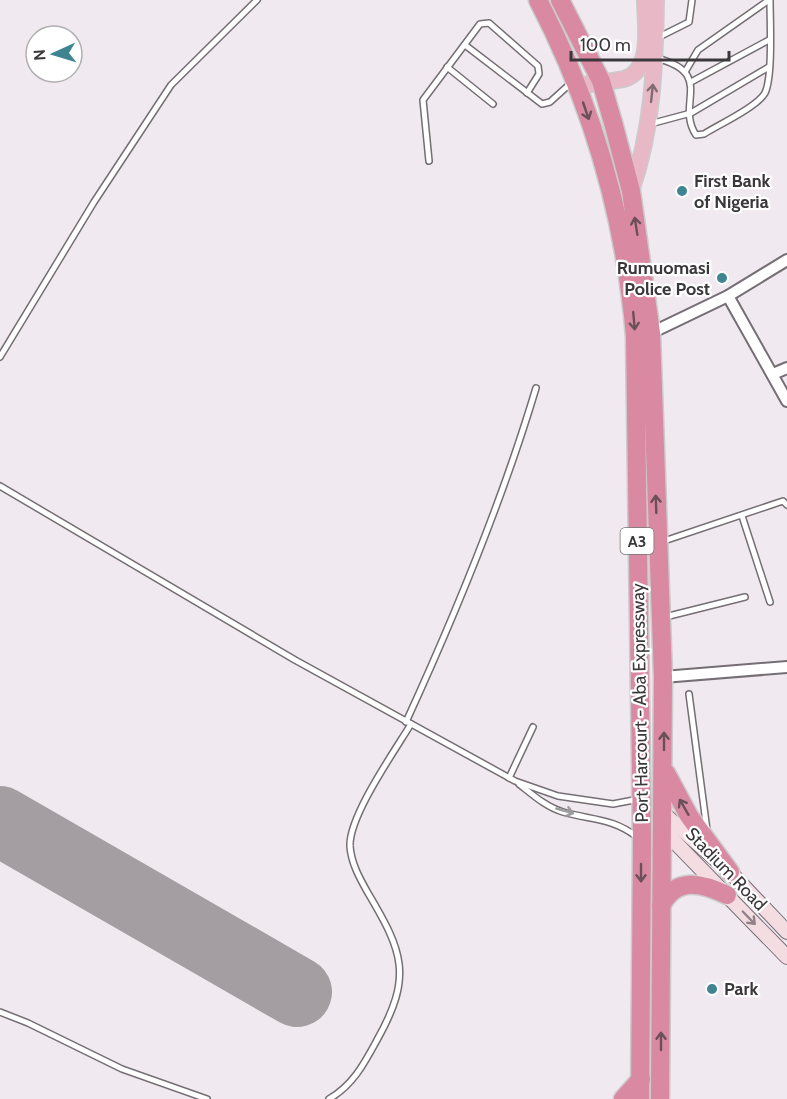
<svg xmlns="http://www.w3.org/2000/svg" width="787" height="1099" font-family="Cabin,sans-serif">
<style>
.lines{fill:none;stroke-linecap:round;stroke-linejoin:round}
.runway{stroke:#a49ea2;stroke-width:70}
.lane-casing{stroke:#756e75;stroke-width:8}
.street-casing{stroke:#756e75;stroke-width:14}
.secondary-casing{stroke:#756e75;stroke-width:16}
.primary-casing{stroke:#cccbcc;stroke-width:18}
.highway-casing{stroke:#cccbcc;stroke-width:21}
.lane{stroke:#fff;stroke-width:5}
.street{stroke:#fff;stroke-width:10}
.secondary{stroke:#f4dce3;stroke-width:14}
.primary{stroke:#e8b8c7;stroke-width:15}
.highway{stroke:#d989a1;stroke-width:18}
.oneway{stroke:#806b73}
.oneway2{stroke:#6a505a}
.oneway3{stroke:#9d9c9d}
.oneway4{stroke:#8e8287}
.poi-dot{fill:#3f8491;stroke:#fff;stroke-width:2}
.labels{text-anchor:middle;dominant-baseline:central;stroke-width:4.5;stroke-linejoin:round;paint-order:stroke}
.shield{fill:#fff;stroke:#767476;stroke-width:1.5}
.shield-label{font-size:16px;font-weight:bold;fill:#3b383b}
.poi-label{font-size:18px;font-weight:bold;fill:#3b383b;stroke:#fff;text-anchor:start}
.street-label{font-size:18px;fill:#3b383b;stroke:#fff}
</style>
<rect width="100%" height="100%" fill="#f1e9f0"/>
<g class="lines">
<path class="runway" d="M 0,821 L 297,992"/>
<g class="lane-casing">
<g id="lane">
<path d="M 657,38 L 689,22 L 692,0"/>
<path d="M 465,45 L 542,104 L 550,102 L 571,83"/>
<path d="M 656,58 C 716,73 675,104 696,135 L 704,134 C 718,125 757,107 765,93 C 773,76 770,21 770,0"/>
<path d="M 447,67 L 493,104"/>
<path d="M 685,72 L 698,50 L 769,0"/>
<path d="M 691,82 L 769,40"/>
<path d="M 650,124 L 691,113 L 769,67"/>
<path d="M 429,161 L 423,100 L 480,24 L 489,23 L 538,66 L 539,74 L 527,93"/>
<path d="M 0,357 L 94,202 L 171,85 L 257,0"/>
<path d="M 0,486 L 295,660 L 515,781 L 558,796 L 613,804 L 639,799"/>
<path d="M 742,516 L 770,602"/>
<path d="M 661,542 L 783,501 L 787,505"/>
<path d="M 665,617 L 745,597"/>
<path d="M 689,694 L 707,830"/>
<path d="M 406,722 C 456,613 502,502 536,388"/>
<path d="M 509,778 L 533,727"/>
<path d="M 519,784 C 533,795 546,807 563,812 C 591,820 613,818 637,837"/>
<path d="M 0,1012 L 28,1023 L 122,1069 L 207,1099"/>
<path d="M 329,1099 C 353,1085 364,1064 377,1040 C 413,976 403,952 368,893 C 360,879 351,863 350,846 C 349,816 394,752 411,724"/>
</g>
</g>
<g class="street-casing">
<g id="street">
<path d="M 728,296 L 787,401"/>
<path d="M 651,333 L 728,296 L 787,260"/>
<path d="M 773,374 L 787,368"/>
<path d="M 663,677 L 787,667"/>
</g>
</g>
<g class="secondary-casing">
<g id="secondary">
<path d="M 664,814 L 730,872 L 787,932"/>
<path d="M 664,831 L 787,957"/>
</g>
</g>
<g class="primary-casing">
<g id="primary">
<path d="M 578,86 C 593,83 609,82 624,79 C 654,70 645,24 645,0"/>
<path d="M 631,191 C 653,129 655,65 656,0"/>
</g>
</g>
<g class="highway-casing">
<g id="highway">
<path d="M 538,0 C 592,104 625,219 635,336 L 642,841 L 640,1099"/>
<path d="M 560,0 L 601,81 L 614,126 L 631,191 L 651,333 L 663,677 L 660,1099"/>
<path d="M 666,773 L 689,816 L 730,872"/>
<path d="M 661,906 C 676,876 702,883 727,895"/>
<path d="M 623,1099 L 641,1079"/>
</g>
</g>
<use href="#lane" class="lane"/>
<use href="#street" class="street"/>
<use href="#secondary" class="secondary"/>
<use href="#primary" class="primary"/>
<use href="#highway" class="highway"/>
</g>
<defs><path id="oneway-shaft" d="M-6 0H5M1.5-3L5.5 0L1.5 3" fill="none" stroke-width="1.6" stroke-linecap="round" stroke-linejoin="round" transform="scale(1.5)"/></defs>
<use class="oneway" href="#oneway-shaft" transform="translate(652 93) rotate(-84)"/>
<g class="oneway2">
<use href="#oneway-shaft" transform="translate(586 111) rotate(71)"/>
<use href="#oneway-shaft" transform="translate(636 226) rotate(-99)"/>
<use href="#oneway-shaft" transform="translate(634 321) rotate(85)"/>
<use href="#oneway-shaft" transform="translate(656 504) rotate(-92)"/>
<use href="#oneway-shaft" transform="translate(664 741) rotate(-90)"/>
<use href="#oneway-shaft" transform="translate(684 807) rotate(-120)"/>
<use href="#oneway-shaft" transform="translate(641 873) rotate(90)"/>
<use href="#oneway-shaft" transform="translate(661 1041) rotate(-90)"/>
</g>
<use class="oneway3" href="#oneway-shaft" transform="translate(565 811) rotate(16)"/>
<use class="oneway4" href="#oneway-shaft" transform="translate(749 918) rotate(46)"/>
<g class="poi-dot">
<circle cx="682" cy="191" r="6"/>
<circle cx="722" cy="278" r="6"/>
<circle cx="712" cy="989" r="6"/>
</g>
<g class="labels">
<rect class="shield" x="620.5" y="528" width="33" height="26" rx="4.5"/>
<g class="shield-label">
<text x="637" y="541">A3</text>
</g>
<g class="poi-label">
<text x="694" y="181">First Bank<tspan x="694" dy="21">of Nigeria</tspan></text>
<text x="710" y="268" text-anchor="end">Rumuomasi<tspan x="710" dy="21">Police Post</tspan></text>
<text x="724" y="989">Park</text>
</g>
<g class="street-label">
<text transform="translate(640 703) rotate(-91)">Port Harcourt - Aba Expressway</text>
<text transform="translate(726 869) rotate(46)">Stadium Road</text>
</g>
</g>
<g transform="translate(54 54) rotate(266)"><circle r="28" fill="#ffffff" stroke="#b1afb1" stroke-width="1.5"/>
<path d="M0-4.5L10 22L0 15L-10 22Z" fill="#3f8491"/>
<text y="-9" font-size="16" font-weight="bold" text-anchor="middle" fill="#3b383b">N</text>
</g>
<path d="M571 51v9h158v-9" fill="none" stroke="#3b383b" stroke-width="3"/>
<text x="580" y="51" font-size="18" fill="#3b383b" stroke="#ffffff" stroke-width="4.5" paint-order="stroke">100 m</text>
</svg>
